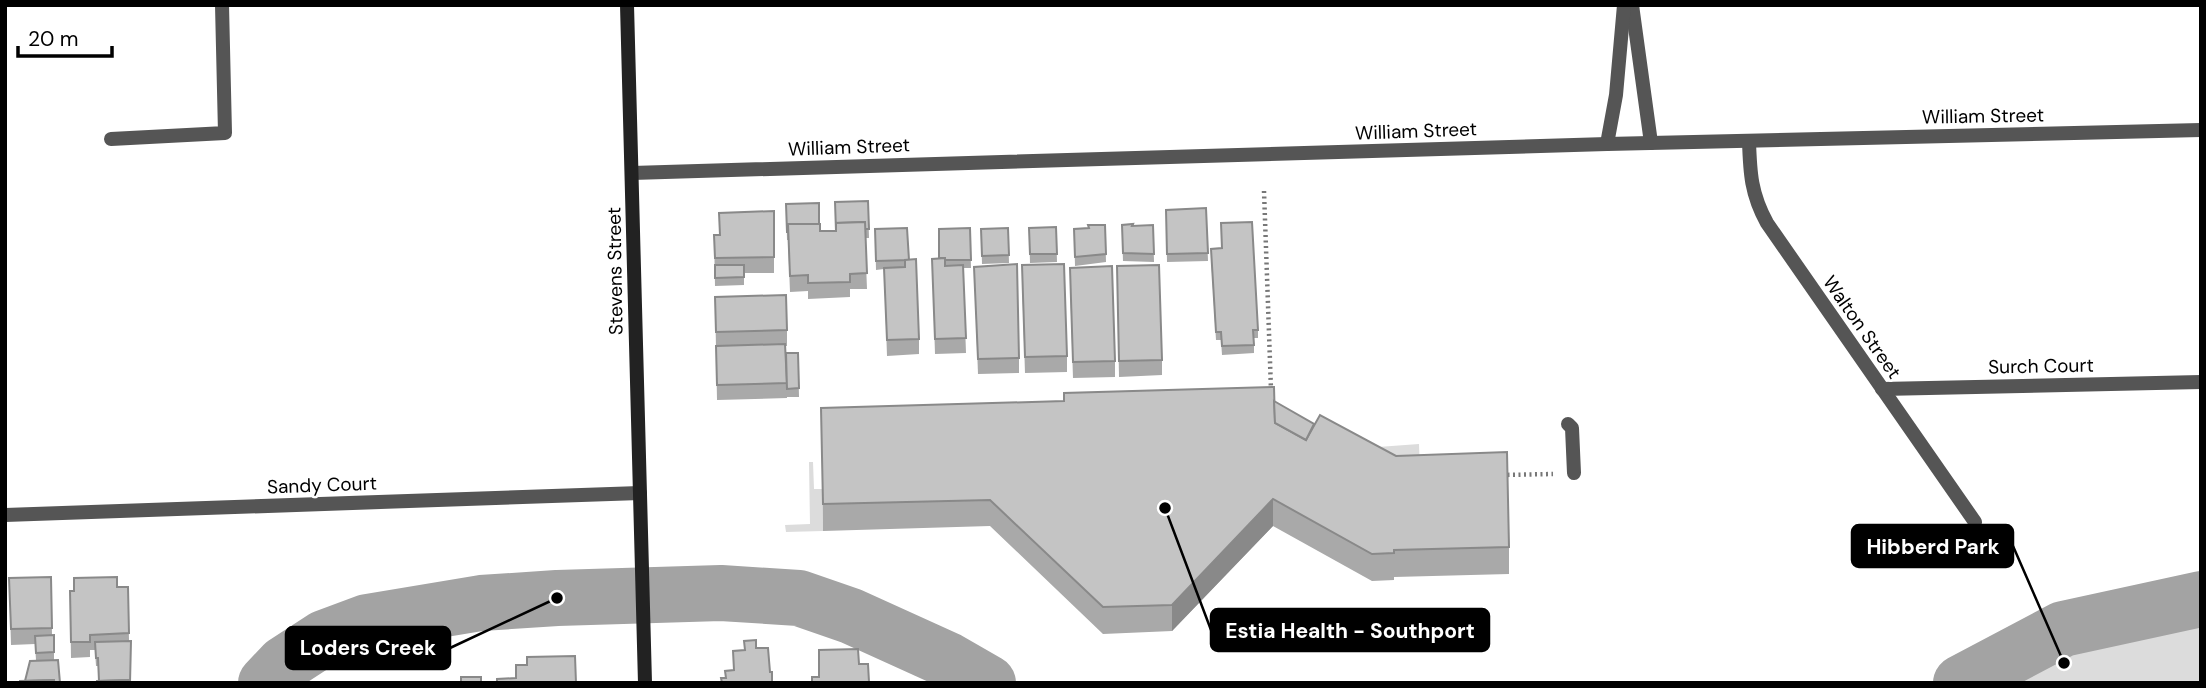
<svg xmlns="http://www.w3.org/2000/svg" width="2206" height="688" font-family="'DM Sans',sans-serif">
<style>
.green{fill:#dcdcdc}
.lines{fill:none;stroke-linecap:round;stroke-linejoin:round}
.river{stroke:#a3a3a3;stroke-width:56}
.path{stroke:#777;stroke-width:4.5;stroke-dasharray:2 3.5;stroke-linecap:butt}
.lane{stroke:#555;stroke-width:14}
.street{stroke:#555;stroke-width:14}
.secondary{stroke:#222;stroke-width:14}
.wall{fill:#a9a9a9}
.shaded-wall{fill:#898989}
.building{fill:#c4c4c4;stroke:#898989;stroke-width:2}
.labels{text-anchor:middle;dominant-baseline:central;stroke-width:5;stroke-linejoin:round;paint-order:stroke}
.street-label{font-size:19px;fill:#000;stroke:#fff}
.leader{fill:none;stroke:#000;stroke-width:2.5}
.callout-dot{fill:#000;stroke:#fff;stroke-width:2.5}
.callout{fill:#000;stroke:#000;stroke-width:2.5}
.callout-label{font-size:21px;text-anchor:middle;font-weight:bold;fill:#fff}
</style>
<rect width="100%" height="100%" fill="#fff"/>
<g class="green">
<path d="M 1419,444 L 1420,473 L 1378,447 Z"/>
<path d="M 809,462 L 813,462 L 814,489 L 822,489 L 823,531 L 786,532 L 785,525 L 810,524 Z"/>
<path d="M 2201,618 L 2201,683 L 1989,683 L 2066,643 L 2086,637 Z"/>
</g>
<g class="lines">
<g class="river">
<path d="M 266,683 L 284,664 L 324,638 L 367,622 L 481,603 L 557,598 L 721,593 L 799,598 L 851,616 L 948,660 L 988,683"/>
<path d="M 1961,683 L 2063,629 L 2201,599"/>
</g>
<g class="path">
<path d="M 1264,191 L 1271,390"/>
<path d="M 1502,475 L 1553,474"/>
</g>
<path class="lane" d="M 1568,424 L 1572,428 L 1574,473"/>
<g class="street">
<path d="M 1632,5 L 1651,143"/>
<path d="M 111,139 L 225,133 L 222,5"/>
<path d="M 1749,141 C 1750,173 1751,194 1767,223 L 1975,522"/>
<path d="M 1607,144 L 1616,95 L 1624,5"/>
<path d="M 632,173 L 1607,144 L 2201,130"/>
<path d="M 1882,389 L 2201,382"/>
<path d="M 5,515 L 640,493"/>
</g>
<path class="secondary" d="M 627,5 L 645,683"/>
</g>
<g class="wall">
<path d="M 868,201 L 869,238 L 865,238 L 867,289 L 850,289 L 850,297 L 808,299 L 808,291 L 790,292 L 788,240 L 787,240 L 786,204 L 820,231 L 836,231 Z"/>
<path d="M 1206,208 L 1208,261 L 1167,262 L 1166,210 Z"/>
<path d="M 774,211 L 774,273 L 744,273 L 744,285 L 715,286 L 714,235 L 719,235 Z"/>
<path d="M 1221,223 L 1258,330 L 1258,338 L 1254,338 L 1254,353 L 1222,355 L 1221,340 L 1216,340 L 1211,257 L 1222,248 Z"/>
<path d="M 1105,225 L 1106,262 L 1075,266 L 1074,229 L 1088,228 Z"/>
<path d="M 1153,225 L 1154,262 L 1123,261 L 1122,233 L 1132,226 Z"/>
<path d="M 1056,227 L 1057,262 L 1030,263 L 1029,228 Z"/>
<path d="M 970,228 L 971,268 L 963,268 L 966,353 L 935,354 L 932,259 L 939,258 Z"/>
<path d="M 1008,228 L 1009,263 L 982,264 L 981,229 Z"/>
<path d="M 875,229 L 909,260 L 919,339 L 919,354 L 887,356 L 884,269 L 876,270 Z"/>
<path d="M 1117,266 L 1162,360 L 1162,375 L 1119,377 Z"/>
<path d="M 974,267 L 1019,358 L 1019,373 L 978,374 Z"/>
<path d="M 1022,281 L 1067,356 L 1067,372 L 1025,373 Z"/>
<path d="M 1070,284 L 1115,361 L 1115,377 L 1073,378 Z"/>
<path d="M 715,297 L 787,330 L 787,346 L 785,346 L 786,354 L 798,353 L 799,397 L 787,397 L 787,398 L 717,400 Z"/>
<path d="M 1274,401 L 1509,547 L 1509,574 L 1394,577 L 1394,580 L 1372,581 L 1273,526 L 1172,631 L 1103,634 L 990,526 L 823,531 L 821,408 Z"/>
<path d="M 51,577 L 52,635 L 54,635 L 54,660 L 25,681 L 36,660 L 35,644 L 11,645 L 9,578 Z"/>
<path d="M 117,587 L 128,587 L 129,641 L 99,681 L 98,666 L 96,666 L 95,650 L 90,650 L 90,657 L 71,658 L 70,591 Z"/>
</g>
<path class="shaded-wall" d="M 1273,499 L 1273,526 L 1172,631 L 1172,605 Z"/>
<g class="building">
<path d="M 868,201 L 869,229 L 865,229 L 865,222 L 836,223 L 836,231 L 835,202 Z"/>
<path d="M 819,203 L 819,224 L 788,224 L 788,232 L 787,232 L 786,204 Z"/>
<path d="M 1206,208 L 1208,253 L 1167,254 L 1166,210 Z"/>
<path d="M 774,211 L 774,257 L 715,258 L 714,235 L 720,235 L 719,213 Z"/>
<path d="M 865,222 L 867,273 L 850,274 L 850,282 L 808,283 L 808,275 L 790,276 L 788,224 L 820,224 L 820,231 L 836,231 L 836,223 Z"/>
<path d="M 1252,222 L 1258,330 L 1253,330 L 1254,345 L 1222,346 L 1221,332 L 1216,332 L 1211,249 L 1222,248 L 1221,223 Z"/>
<path d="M 1133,224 L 1132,226 L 1153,225 L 1154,254 L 1123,253 L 1122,225 Z"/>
<path d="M 1088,225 L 1105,225 L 1106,254 L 1075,257 L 1074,229 L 1089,228 Z"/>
<path d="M 1056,227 L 1057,254 L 1030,254 L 1029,228 Z"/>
<path d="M 907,228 L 909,260 L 876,261 L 875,229 Z"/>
<path d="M 970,228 L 971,260 L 945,260 L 945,258 L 939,258 L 939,229 Z"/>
<path d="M 1008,228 L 1009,255 L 982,256 L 981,229 Z"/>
<path d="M 945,258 L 945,266 L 963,265 L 966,338 L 935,339 L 932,259 Z"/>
<path d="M 916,259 L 919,339 L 887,340 L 884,268 L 905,267 L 905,260 Z"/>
<path d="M 1017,264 L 1019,358 L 978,359 L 974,267 Z"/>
<path d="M 1064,264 L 1067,356 L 1025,357 L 1022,265 Z"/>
<path d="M 715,265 L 744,265 L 744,277 L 715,278 Z"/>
<path d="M 1159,265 L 1162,360 L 1119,361 L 1117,266 Z"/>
<path d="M 1112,266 L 1115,361 L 1073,362 L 1070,268 Z"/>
<path d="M 786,295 L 787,330 L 716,332 L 715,297 Z"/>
<path d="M 785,344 L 787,383 L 717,385 L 716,346 Z"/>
<path d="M 786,353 L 798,353 L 799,388 L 787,389 Z"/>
<path d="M 1274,387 L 1275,423 L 1306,440 L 1320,415 L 1396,456 L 1507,452 L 1509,547 L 1394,550 L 1394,553 L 1372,554 L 1273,499 L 1172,605 L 1103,607 L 990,500 L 823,504 L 821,408 L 1064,401 L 1064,393 Z"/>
<path d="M 1274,401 L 1314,424 L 1306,440 L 1275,423 Z"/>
<path d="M 51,577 L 52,628 L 11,629 L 9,578 Z"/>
<path d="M 117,577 L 117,587 L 128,587 L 129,633 L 90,635 L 90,642 L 71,642 L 70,591 L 74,591 L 74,578 Z"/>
<path d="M 54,635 L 54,652 L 36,653 L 35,636 Z"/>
<path d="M 756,640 L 756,648 L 768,648 L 770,672 L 772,672 L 772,683 L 722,683 L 721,678 L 726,678 L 725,671 L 734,670 L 733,651 L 745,650 L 744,641 Z"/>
<path d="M 131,641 L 130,683 L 129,683 L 129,680 L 99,681 L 98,658 L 96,658 L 95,642 Z"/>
<path d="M 858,649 L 859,664 L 868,664 L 869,682 L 812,683 L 812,677 L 819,677 L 819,650 Z"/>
<path d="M 575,656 L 576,683 L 497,683 L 497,679 L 516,678 L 516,665 L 527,665 L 527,657 Z"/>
<path d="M 58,660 L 60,683 L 54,683 L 54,680 L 25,681 L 30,661 Z"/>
<rect x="461" y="677" width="20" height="6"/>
<path d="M 54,680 L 54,683 L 20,683 L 20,681 Z"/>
<path d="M 129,680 L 129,683 L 97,683 L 97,681 Z"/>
</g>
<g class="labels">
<g class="street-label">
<text transform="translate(1983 116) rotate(-1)">William Street</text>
<text transform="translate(1416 131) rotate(-2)">William Street</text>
<text transform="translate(849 147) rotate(-2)">William Street</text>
<text transform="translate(615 271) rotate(-91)">Stevens Street</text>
<text transform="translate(1862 327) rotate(55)">Walton Street</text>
<text transform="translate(2041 366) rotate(-1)">Surch Court</text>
<text transform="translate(322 485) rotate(-2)">Sandy Court</text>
</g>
</g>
<path class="leader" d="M2064 663L2013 546M1165 508L1211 630M557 598L450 648"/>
<g class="callout-dot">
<circle cx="2064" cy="663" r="7"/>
<circle cx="1165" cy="508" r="7"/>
<circle cx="557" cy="598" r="7"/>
</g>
<g class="callout">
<rect x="1852" y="525" width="161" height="42" rx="7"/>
<rect x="1211" y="609" width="278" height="42" rx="7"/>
<rect x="286" y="627" width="164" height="42" rx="7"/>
</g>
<g class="callout-label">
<text x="1933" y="554">Hibberd Park</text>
<text x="1350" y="638">Estia Health - Southport</text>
<text x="368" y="655">Loders Creek</text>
</g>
<rect width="2206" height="688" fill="none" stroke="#000000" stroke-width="14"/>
<path d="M18 46v10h94v-10" fill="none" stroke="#000000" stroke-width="3.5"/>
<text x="28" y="46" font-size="21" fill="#000000" stroke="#ffffff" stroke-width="5" paint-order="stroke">20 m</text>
</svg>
